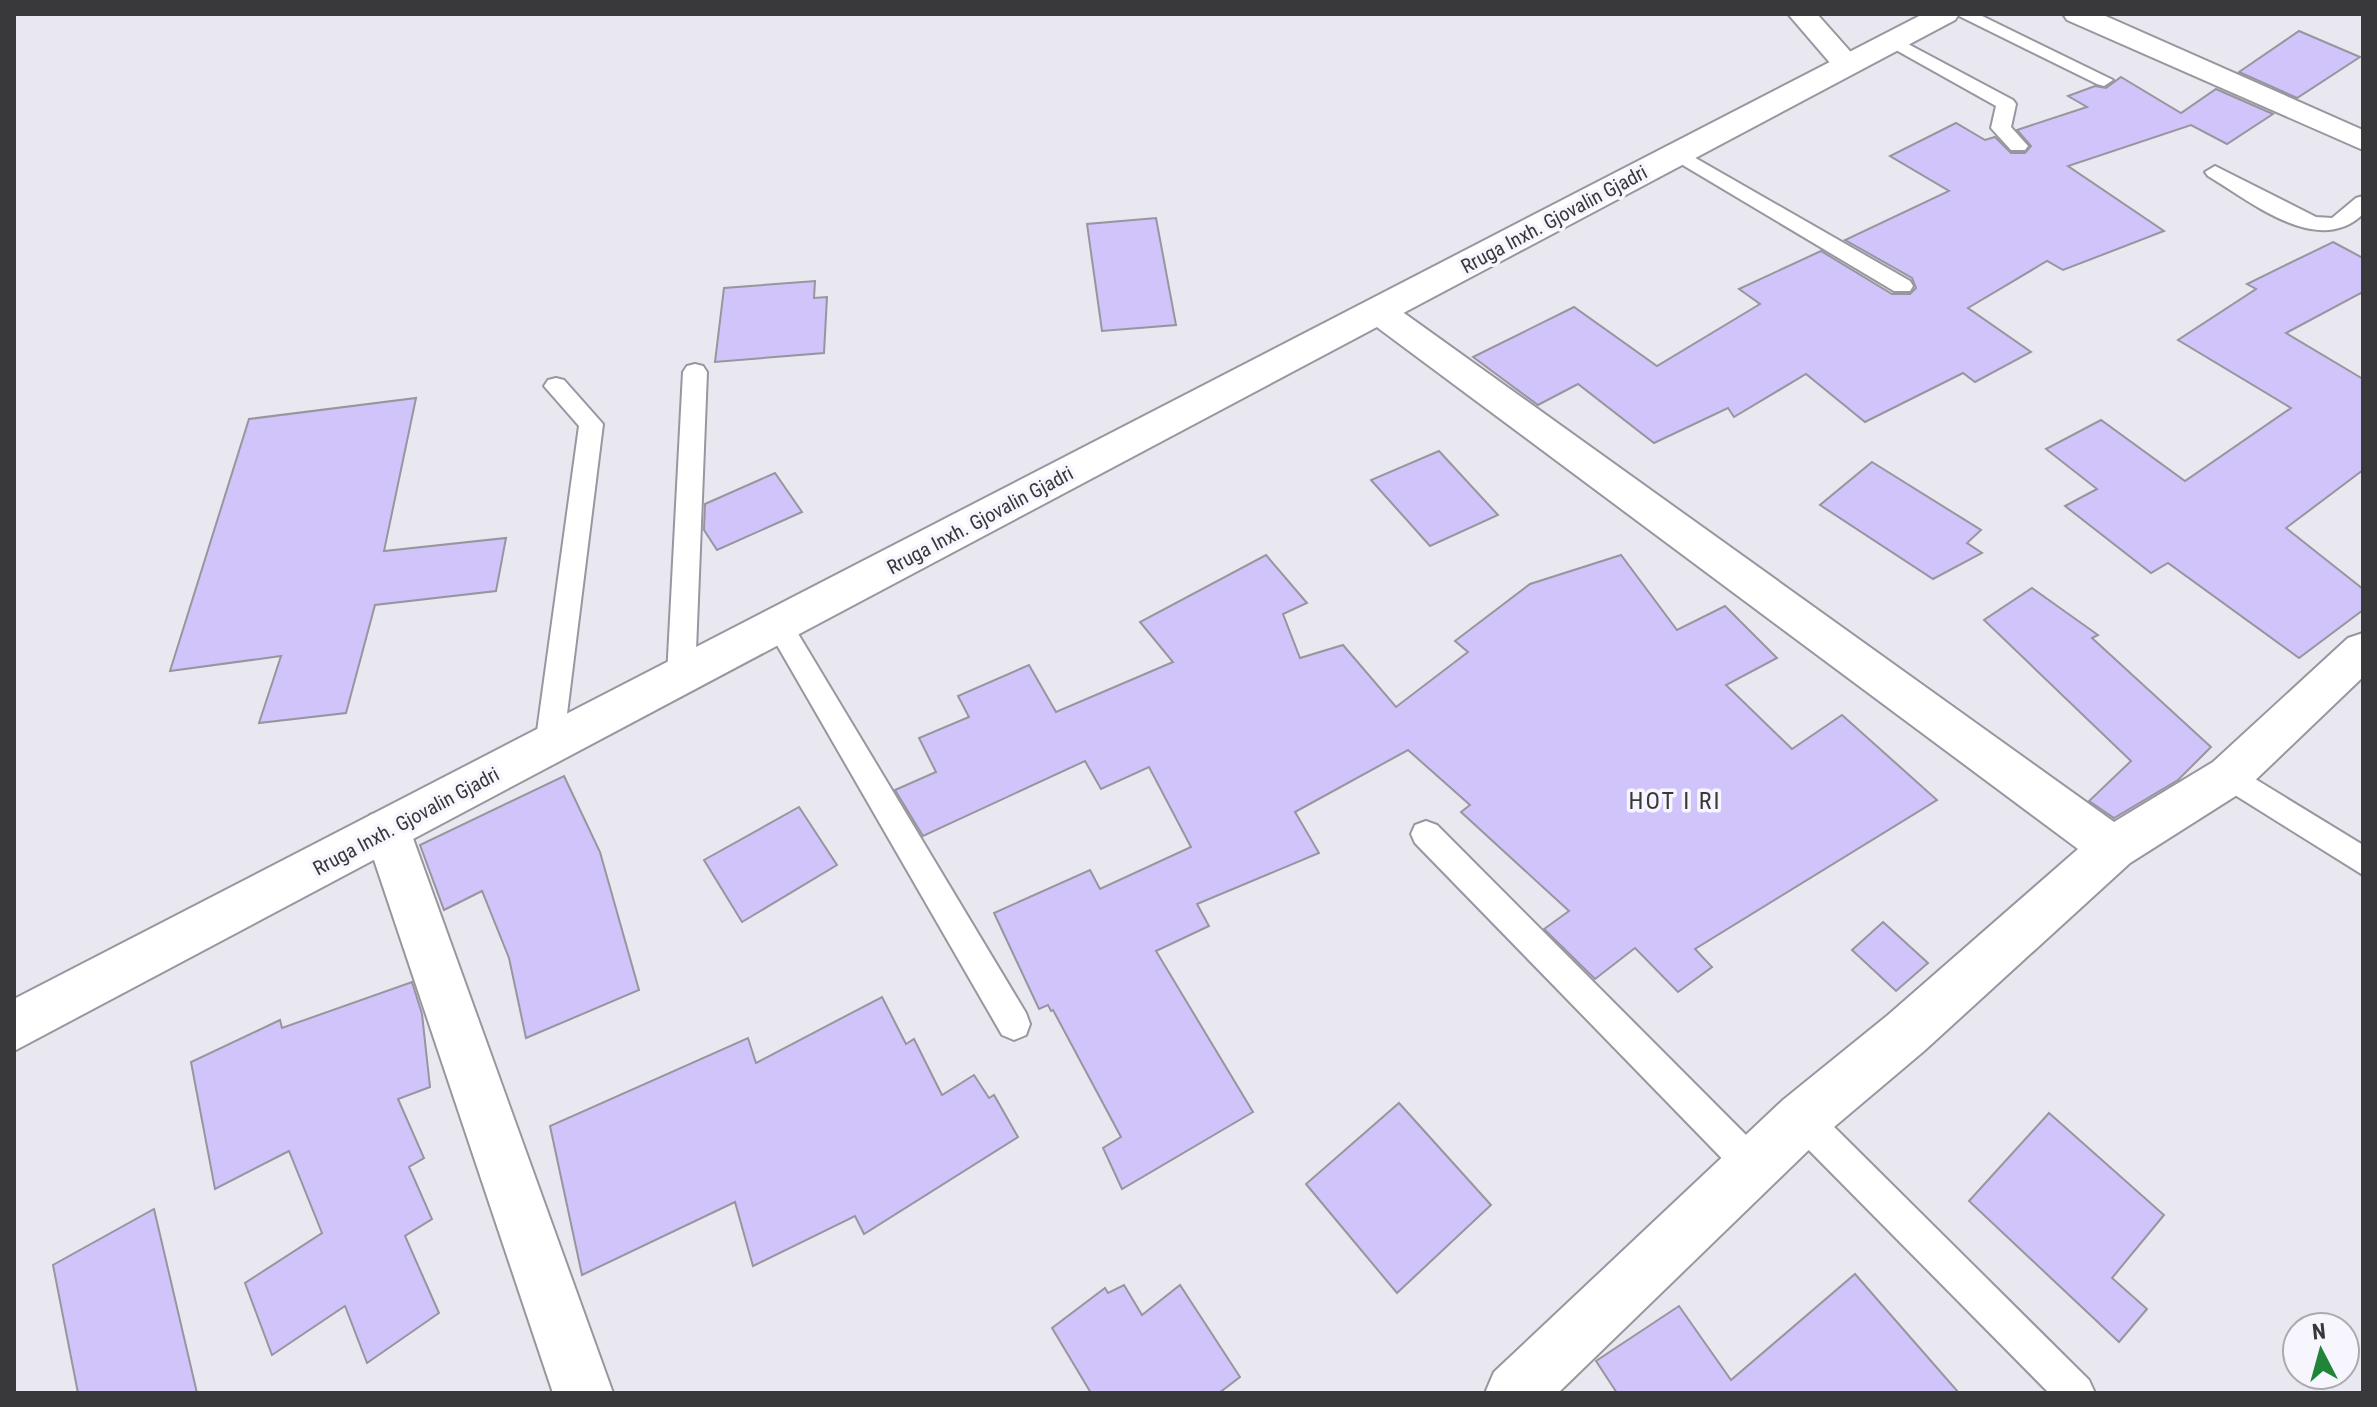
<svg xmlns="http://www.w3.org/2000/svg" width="2377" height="1407" font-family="'Roboto Condensed',sans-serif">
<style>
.building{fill:#d1c4fa;stroke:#97959d;stroke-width:2}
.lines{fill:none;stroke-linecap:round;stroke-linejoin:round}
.lane-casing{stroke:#98969e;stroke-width:4}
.street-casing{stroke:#98969e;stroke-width:4}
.secondary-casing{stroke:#98969e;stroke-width:4}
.lane{fill:#fff;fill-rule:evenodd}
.street{fill:#fff;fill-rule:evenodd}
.secondary{fill:#fff;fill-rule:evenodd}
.labels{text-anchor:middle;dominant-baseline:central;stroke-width:7;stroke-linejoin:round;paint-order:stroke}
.street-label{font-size:20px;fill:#39393c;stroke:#f7f5fe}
.quarter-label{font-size:24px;letter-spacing:2px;fill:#39393c;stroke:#f7f5fe}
</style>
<rect width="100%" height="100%" fill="#e9e8f1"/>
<g class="building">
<path d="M 2299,31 L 2360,57 L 2297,98 L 2239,72 Z"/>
<path d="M 2121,77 L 2181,113 L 2216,89 L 2273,114 L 2227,144 L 2191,125 L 2068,166 L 2164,231 L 2063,270 L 2047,261 L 1968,308 L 2031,352 L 1975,382 L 1963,373 L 1865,422 L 1806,374 L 1734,417 L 1728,408 L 1654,443 L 1578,384 L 1538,405 L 1473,357 L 1574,307 L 1657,366 L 1760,304 L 1739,289 L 1821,251 L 1892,294 L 1910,294 L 1916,288 L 1912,278 L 1845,240 L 1949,191 L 1890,156 L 1956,123 L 1985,140 L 1995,137 L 2011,153 L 2025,153 L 2031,146 L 2017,130 L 2087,107 L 2068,96 L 2095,86 L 2106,88 Z"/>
<path d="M 1156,218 L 1176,325 L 1102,331 L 1087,224 Z"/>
<path d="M 2333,242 L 2363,258 L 2363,292 L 2286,333 L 2363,379 L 2363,470 L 2286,528 L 2363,589 L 2363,610 L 2299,658 L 2168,563 L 2151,573 L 2065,506 L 2097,489 L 2046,449 L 2101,420 L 2185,481 L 2291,408 L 2178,340 L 2256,289 L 2247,284 Z"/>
<path d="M 815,281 L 814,298 L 827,297 L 824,353 L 715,362 L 724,288 Z"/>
<path d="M 416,398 L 384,551 L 506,538 L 496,591 L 375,605 L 346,713 L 259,723 L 281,656 L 170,671 L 249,419 Z"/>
<path d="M 1439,451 L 1498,515 L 1430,546 L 1371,480 Z"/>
<path d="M 1872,462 L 1981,530 L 1967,543 L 1982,553 L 1933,579 L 1820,505 Z"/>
<path d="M 775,473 L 802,512 L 717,550 L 704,530 L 705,504 Z"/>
<path d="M 1266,555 L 1307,603 L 1283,614 L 1300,658 L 1343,645 L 1396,707 L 1468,652 L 1455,641 L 1530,584 L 1621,555 L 1677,630 L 1725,606 L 1777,658 L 1726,685 L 1792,749 L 1842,715 L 1937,800 L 1695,949 L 1712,967 L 1678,992 L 1635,948 L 1595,979 L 1544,929 L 1569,911 L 1461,812 L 1470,805 L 1408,750 L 1295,812 L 1319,853 L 1197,904 L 1209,926 L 1156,951 L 1253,1112 L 1122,1189 L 1103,1148 L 1121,1137 L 1053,1010 L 1051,1011 L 1048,1005 L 1039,1009 L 994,913 L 1090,870 L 1100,889 L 1191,847 L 1149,767 L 1101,789 L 1085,761 L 923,836 L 895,790 L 936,772 L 919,738 L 969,717 L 958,696 L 1029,665 L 1056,712 L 1173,662 L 1140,622 Z"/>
<path d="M 2032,588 L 2098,635 L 2092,638 L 2211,747 L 2178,780 L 2114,818 L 2089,801 L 2131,761 L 1984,620 Z"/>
<path d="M 564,776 L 600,852 L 639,990 L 526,1038 L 509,958 L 482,891 L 444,910 L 420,845 Z"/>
<path d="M 799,807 L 837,865 L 742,922 L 704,860 Z"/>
<path d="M 1883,922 L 1928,963 L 1896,991 L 1852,950 Z"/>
<path d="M 412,982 L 422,1014 L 430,1087 L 398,1099 L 424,1158 L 409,1167 L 432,1219 L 405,1236 L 439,1313 L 367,1363 L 345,1306 L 272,1355 L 245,1283 L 322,1233 L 289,1151 L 215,1189 L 191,1062 L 280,1020 L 282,1028 Z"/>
<path d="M 882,997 L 906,1044 L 914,1039 L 942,1095 L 974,1075 L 989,1098 L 994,1095 L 1018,1137 L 864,1234 L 855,1216 L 753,1266 L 735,1202 L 582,1275 L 550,1126 L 748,1038 L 756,1063 Z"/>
<path d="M 1399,1103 L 1491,1205 L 1397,1293 L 1306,1184 Z"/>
<path d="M 2049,1113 L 2164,1215 L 2112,1278 L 2147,1309 L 2119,1342 L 1969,1201 Z"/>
<path d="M 154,1209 L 197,1393 L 78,1393 L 53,1265 Z"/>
<path d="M 1855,1274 L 1959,1393 L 1617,1393 L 1596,1361 L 1679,1306 L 1731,1380 Z"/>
<path d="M 1124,1285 L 1142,1315 L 1180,1285 L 1240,1377 L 1219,1393 L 1091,1393 L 1052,1328 L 1105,1288 L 1108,1293 Z"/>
</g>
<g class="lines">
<g class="lane-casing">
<g id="lane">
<path d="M 1955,14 L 1978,14 L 2113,80 L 2104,86 L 2097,84 Z"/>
<path d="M 1893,36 L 2013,100 L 2016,104 L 2011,127 L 2028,146 L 2025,150 L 2011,150 L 1991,128 L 1996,106 L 1887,45 L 1884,41 Z"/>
<path d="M 1678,148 L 1910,281 L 1913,286 L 1910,291 L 1894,291 L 1671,158 L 1668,154 Z"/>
<path d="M 2215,166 L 2316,217 L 2332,218 L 2356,198 L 2363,196 L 2363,214 C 2318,258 2250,201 2208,176 L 2205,172 Z"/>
<path d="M 695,364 L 703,366 L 707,372 L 695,676 L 691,684 L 681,687 L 671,684 L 667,676 L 683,372 L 687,366 Z"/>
<path d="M 556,378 L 564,380 L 603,424 L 563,746 L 559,755 L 549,758 L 539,755 L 535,746 L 579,426 L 544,386 L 548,380 Z"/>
<path d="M 779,614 L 788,617 L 1026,1013 L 1030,1024 L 1026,1035 L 1014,1040 L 1002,1035 L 770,633 L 766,625 L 770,617 Z"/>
<path d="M 2229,763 L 2363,845 L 2363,875 L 2219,785 L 2214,776 L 2219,767 Z"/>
<path d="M 1426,821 L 1437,825 L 1765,1154 L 1770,1166 L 1765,1178 L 1753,1183 L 1741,1178 L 1415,843 L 1411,834 L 1415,825 Z"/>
<path d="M 1802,1102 L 1814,1107 L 2089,1380 L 2095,1393 L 2049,1393 L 1790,1131 L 1785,1119 L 1790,1107 Z"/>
</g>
</g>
<g class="street-casing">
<g id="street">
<path d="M 1788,14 L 1817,14 L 1857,59 L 1862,65 L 1857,71 L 1847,74 L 1837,71 Z"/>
<path d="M 2063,14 L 2101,14 L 2363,130 L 2363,150 L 2067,20 Z"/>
<path d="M 1378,299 L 1390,303 L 2114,822 L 2213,762 L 2348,638 L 2363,633 L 2363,677 L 2245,790 L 2130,863 L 1924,1051 L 1821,1138 L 1558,1393 L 1485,1393 L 1494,1372 L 1783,1100 L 1888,1015 L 2078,849 L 1366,319 L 1361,311 L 1366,303 Z"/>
<path d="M 387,809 L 404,815 L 410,830 L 613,1393 L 553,1393 L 364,830 L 370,815 Z"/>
</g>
</g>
<g class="secondary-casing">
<path id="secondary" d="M 1923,14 L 1959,14 L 1955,20 L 14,1051 L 14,999 Z"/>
</g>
<use href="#lane" class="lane"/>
<use href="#street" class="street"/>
<use href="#secondary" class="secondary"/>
</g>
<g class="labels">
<g class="street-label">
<text transform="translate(1554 219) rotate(-28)">Rruga Inxh. Gjovalin Gjadri</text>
<text transform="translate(980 520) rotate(-28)">Rruga Inxh. Gjovalin Gjadri</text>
<text transform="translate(406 821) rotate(-28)">Rruga Inxh. Gjovalin Gjadri</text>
</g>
<g class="quarter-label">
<text x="1675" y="801">HOT I RI</text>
</g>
</g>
<rect width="2377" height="1407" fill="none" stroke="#39393c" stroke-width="32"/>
<g transform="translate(2321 1351) rotate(354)"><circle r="38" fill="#f7f5fe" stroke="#abaab0" stroke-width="2"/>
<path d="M0-6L14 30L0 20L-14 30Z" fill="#218539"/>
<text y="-12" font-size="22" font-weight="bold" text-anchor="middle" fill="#39393c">N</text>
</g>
</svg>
